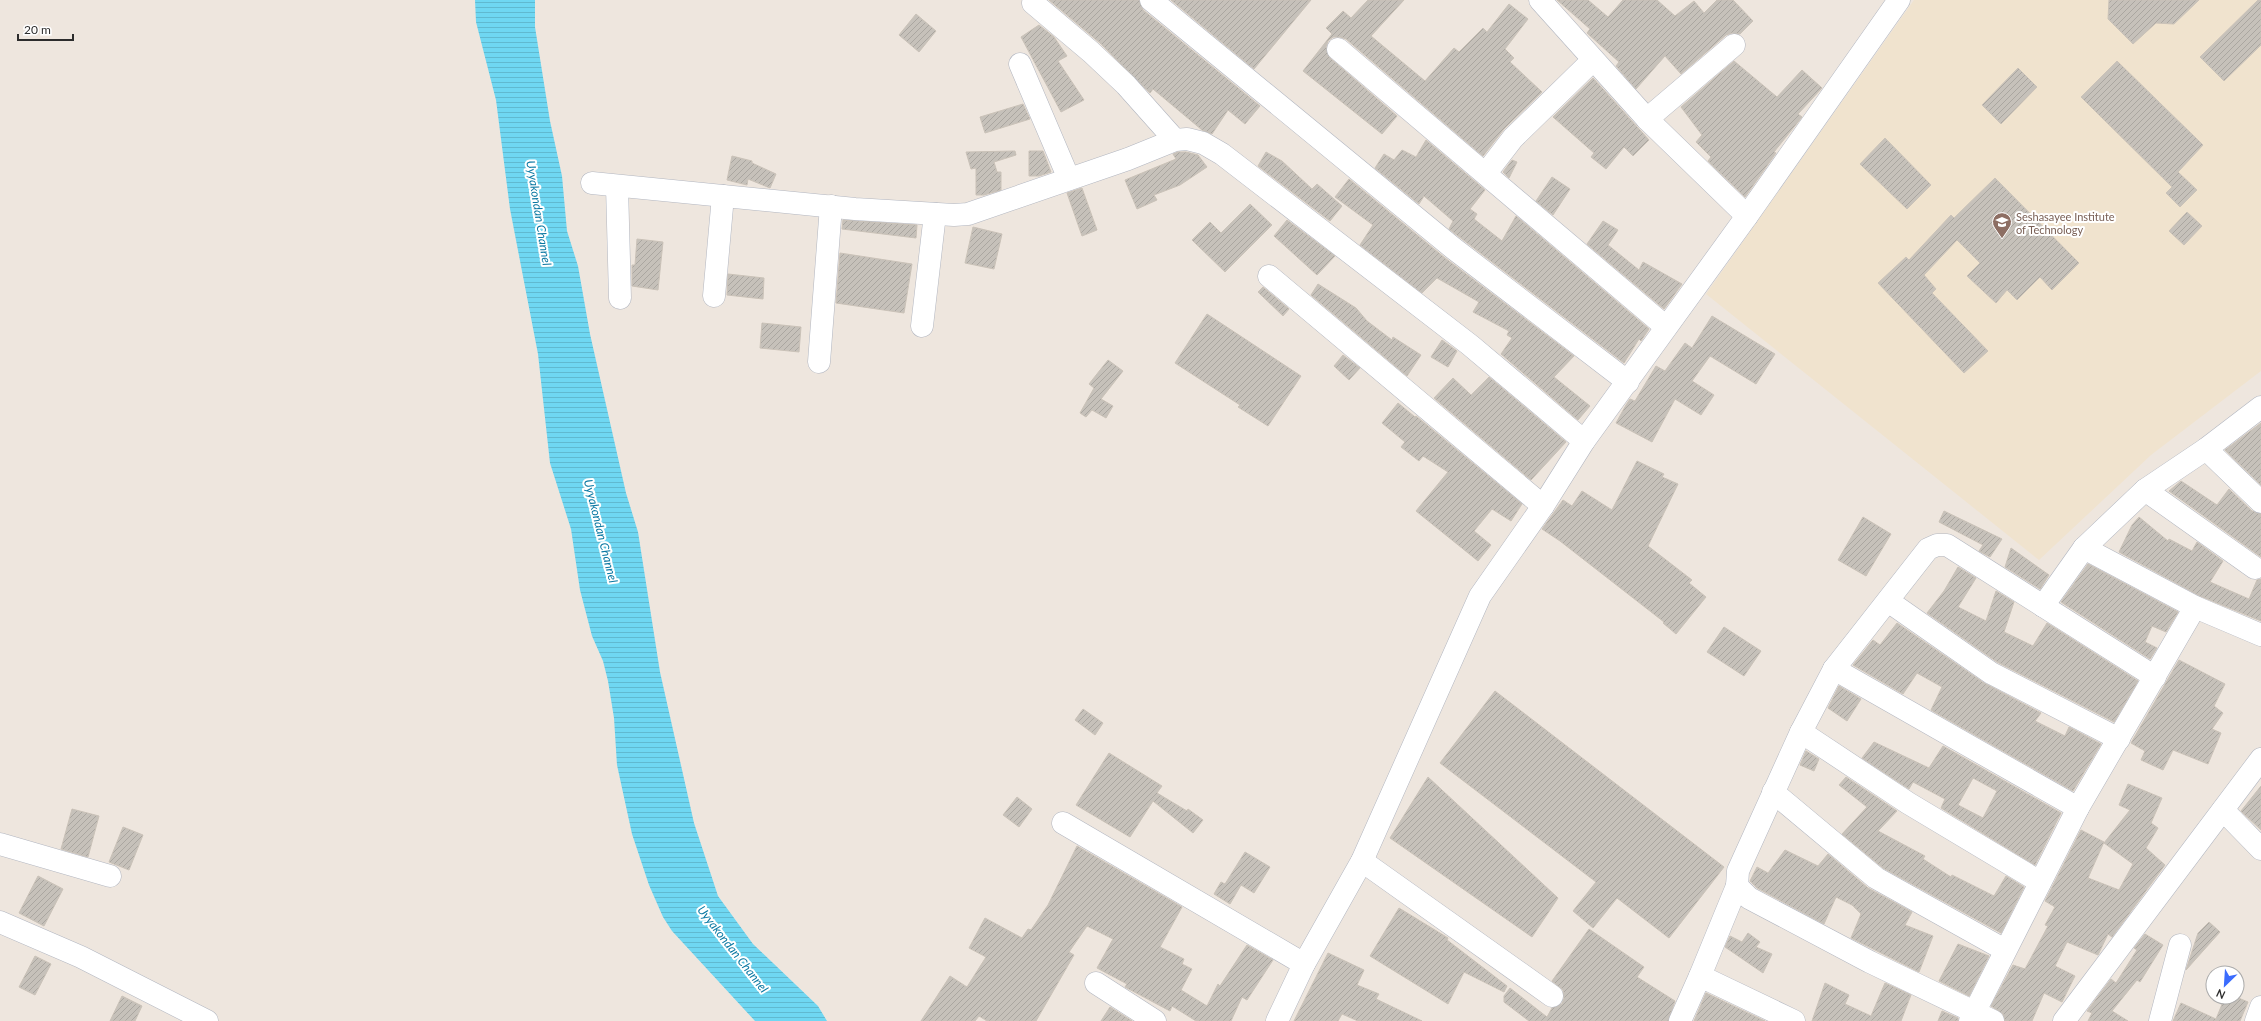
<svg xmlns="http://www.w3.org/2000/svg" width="2261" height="1021" font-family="Lato,sans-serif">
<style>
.education{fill:#f0e3ce}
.water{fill:url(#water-rules)}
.building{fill:url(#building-hatch);stroke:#cac2b8;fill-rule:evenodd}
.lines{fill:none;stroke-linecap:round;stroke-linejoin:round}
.minor-casing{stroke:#b2b6c0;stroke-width:23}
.minor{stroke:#fff;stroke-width:22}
.labels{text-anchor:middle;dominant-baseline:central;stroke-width:4;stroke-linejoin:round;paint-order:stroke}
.education-label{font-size:11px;fill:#785e54;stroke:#fff;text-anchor:start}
.water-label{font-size:12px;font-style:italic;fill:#0a78a2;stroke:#fff}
</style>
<defs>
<pattern id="water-rules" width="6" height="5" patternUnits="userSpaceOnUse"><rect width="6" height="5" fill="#6fd7f2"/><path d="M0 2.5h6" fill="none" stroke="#60b9d0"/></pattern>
<pattern id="building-hatch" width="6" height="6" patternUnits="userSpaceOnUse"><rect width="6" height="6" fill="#c6c1ba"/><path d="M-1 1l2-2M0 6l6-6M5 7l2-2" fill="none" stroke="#aaa6a0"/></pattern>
</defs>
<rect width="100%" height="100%" fill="#eee6de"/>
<path class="education" d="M 1914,0 L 2261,0 L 2261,371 L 2151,455 L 2039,560 L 1706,294 Z"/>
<path class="water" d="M 475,0 L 535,0 L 535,27 L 550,121 L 562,176 L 567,231 L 578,266 L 590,334 L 626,493 L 638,532 L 660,672 L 694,823 L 718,896 L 753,944 L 818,1006 L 827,1021 L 755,1021 L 672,931 L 663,917 L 649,885 L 632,834 L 617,765 L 614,718 L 608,681 L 603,661 L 592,636 L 580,590 L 571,529 L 550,463 L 538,354 L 510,209 L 496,100 L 476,22 Z"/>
<g class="building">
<path d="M 1049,0 L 1139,0 L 1143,10 L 1260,106 L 1245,124 L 1228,110 L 1212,134 L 1202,130 L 1153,89 L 1150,93 L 1100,43 Z"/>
<path d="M 1171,0 L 1311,0 L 1254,69 Z"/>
<path d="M 1368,0 L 1404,0 L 1371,36 L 1425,81 L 1454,48 L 1459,52 L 1483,28 L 1487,32 L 1509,4 L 1528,19 L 1505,49 L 1514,58 L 1510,62 L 1542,92 L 1504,129 L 1483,156 L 1346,39 L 1340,37 L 1333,37 L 1328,41 L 1326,47 L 1330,58 L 1397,116 L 1382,134 L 1303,71 L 1332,34 L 1326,28 L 1343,11 L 1351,18 Z"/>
<path d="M 1557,0 L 1588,0 L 1608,17 L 1623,0 L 1657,0 L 1675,16 L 1694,1 L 1704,13 L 1717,0 L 1733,0 L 1753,21 L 1740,34 L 1732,33 L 1726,35 L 1681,74 L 1665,56 L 1636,89 L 1616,66 L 1619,62 L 1587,33 L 1590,29 Z"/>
<path d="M 2109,0 L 2199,0 L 2174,24 L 2156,23 L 2133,44 L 2108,19 Z"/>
<path d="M 2258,0 L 2261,0 L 2261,45 L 2224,81 L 2200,57 Z"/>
<path d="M 916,14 L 936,31 L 919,52 L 899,35 Z"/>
<path d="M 1039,25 L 1054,37 L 1067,56 L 1058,61 L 1084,100 L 1061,112 L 1021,37 Z"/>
<path d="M 1734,61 L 1777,97 L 1802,70 L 1822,88 L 1798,114 L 1802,117 L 1774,152 L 1776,153 L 1745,197 L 1708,161 L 1711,157 L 1696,142 L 1702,135 L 1681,107 Z"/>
<path d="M 2117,61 L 2203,145 L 2178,172 L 2197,190 L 2180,207 L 2166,193 L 2172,187 L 2081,97 Z"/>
<path d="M 2018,68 L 2037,87 L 2001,124 L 1982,105 Z"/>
<path d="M 1593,78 L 1649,140 L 1633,156 L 1624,147 L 1606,169 L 1591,157 L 1594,153 L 1553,117 Z"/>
<path d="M 1023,104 L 1030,119 L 985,133 L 980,117 Z"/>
<path d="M 1885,138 L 1931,185 L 1907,209 L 1860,164 Z"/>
<path d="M 1426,140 L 1485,190 L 1470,209 L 1477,214 L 1474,219 L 1502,241 L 1516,216 L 1649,329 L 1641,341 L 1639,339 L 1624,363 L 1449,229 L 1453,221 L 1424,196 L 1419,204 L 1375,168 L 1384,154 L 1394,160 L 1402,150 L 1416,157 Z"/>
<path d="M 1015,151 L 1016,155 L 994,162 L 997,172 L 1001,172 L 1001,190 L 984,195 L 976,195 L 976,168 L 971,169 L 966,152 Z"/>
<path d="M 1029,151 L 1043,151 L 1051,172 L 1039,176 L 1029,176 Z"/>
<path d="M 1178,152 L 1186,152 L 1198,155 L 1207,167 L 1180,185 L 1154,195 L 1157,200 L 1137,209 L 1125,180 L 1176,159 L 1173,154 Z"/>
<path d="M 1266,152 L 1282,161 L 1312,189 L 1317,184 L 1342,206 L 1330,221 L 1258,166 Z"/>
<path d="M 732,156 L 752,161 L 752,163 L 776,174 L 770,188 L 748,179 L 747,185 L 727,180 Z"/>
<path d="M 1512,160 L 1517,162 L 1509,178 L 1503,172 Z"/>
<path d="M 1552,177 L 1570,189 L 1553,215 L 1536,201 Z"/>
<path d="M 1995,178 L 2079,263 L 2052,290 L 2040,277 L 2017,300 L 2007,290 L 1996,303 L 1967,276 L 1980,263 L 1957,240 L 1924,275 L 1936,289 L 1932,293 L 1988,351 L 1964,373 L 1878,283 L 1906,257 L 1909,260 L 1951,215 L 1954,218 Z"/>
<path d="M 1349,179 L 1445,258 L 1574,356 L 1554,377 L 1590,406 L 1578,420 L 1501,354 L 1512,338 L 1507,335 L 1509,331 L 1473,312 L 1479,302 L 1437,278 L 1422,293 L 1360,245 L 1373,225 L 1335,197 Z"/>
<path d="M 1082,188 L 1097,230 L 1082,236 L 1067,193 Z"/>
<path d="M 1250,204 L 1272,225 L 1225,272 L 1192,240 L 1210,222 L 1221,233 Z"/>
<path d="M 2187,212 L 2202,226 L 2184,245 L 2169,231 Z"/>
<path d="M 843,220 L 917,225 L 916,238 L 842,229 Z"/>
<path d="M 1287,220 L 1335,256 L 1317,275 L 1274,236 Z"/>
<path d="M 1603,221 L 1618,230 L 1608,245 L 1639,270 L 1643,262 L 1682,284 L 1664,309 L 1587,244 Z"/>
<path d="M 973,227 L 1002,234 L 994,269 L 965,263 Z"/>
<path d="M 637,239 L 663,242 L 658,290 L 632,286 L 632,265 L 635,265 Z"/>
<path d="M 840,253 L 912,264 L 904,313 L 836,303 Z"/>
<path d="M 728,274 L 764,278 L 763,299 L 727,295 Z"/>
<path d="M 1318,284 L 1356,308 L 1367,321 L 1392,340 L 1393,337 L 1421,355 L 1407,376 L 1311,295 Z"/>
<path d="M 1263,287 L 1289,309 L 1283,316 L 1258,292 Z"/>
<path d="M 1207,314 L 1301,376 L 1268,426 L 1238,407 L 1240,405 L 1175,363 Z"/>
<path d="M 1712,316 L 1775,354 L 1756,384 L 1710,356 L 1692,381 L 1714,395 L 1701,415 L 1675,399 L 1652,442 L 1616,423 L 1626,405 L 1630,399 L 1635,401 L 1656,366 L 1665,371 L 1685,343 L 1692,348 Z"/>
<path d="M 762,323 L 801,327 L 799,352 L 760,348 Z"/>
<path d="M 1442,340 L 1457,351 L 1448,367 L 1431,357 Z"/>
<path d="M 1343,355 L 1360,368 L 1349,380 L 1334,366 Z"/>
<path d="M 1108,360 L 1123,371 L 1101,399 L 1113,406 L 1106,418 L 1092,410 L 1086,417 L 1080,413 L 1094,388 L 1089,384 Z"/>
<path d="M 1489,377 L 1566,442 L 1531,480 L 1434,398 L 1453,378 L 1471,395 Z"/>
<path d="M 1398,403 L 1415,417 L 1416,416 L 1522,504 L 1511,521 L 1492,509 L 1474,531 L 1491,545 L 1478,561 L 1416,511 L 1448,472 L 1423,456 L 1419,461 L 1401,447 L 1405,442 L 1382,423 Z"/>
<path d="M 2261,423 L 2261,485 L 2225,450 Z"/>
<path d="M 1637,461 L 1664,474 L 1662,477 L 1678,484 L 1648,546 L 1692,580 L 1689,583 L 1706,597 L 1676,634 L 1663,623 L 1664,622 L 1560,541 L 1542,529 L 1563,500 L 1572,506 L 1582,491 L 1612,510 Z"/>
<path d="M 2181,481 L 2217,505 L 2229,489 L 2252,511 L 2261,514 L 2261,557 L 2169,491 Z"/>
<path d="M 1944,511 L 2002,539 L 1990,557 L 1979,551 L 1983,545 L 1939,522 Z"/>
<path d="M 1863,517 L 1891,534 L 1866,576 L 1838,560 Z"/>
<path d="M 2139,517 L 2168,541 L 2169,539 L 2192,551 L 2197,542 L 2223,561 L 2210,582 L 2249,599 L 2257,580 L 2261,579 L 2261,621 L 2200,596 L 2119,552 L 2132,525 Z"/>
<path d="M 2011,548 L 2049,575 L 2040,589 L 2005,567 Z"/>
<path d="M 2088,564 L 2178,612 L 2166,632 L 2152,626 L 2145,642 L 2157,648 L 2150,659 L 2061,602 Z"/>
<path d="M 1958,567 L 1976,578 L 1958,607 L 1986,621 L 1996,591 L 2014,602 L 2004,632 L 2033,646 L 2047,623 L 2138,681 L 2114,722 L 1997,662 L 1927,613 L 1944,591 Z"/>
<path d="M 1897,623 L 1984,683 L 2041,713 L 2035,721 L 2065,736 L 2069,727 L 2101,744 L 2073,791 L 1931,710 L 1942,687 L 1917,673 L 1903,694 L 1853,665 L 1873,640 L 1880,645 Z"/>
<path d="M 1724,627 L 1761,651 L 1744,676 L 1707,652 Z"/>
<path d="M 2179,660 L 2225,684 L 2214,706 L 2223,713 L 2212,729 L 2221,733 L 2208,764 L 2173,750 L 2163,770 L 2141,760 L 2145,751 L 2131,743 Z"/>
<path d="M 1839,686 L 1861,699 L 1847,721 L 1828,708 Z"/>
<path d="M 1495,691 L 1724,867 L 1669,938 L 1617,898 L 1593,928 L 1573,911 L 1596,882 L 1440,763 Z"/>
<path d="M 1083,709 L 1103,723 L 1095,735 L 1075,720 Z"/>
<path d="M 1874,742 L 1929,768 L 1943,746 L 2061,813 L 2035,865 L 1941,808 L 1945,799 L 1913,782 L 1909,789 L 1862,758 ZM 1973,778 L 1997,791 L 1983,818 L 1958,805 Z"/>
<path d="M 1806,751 L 1819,759 L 1814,771 L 1800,765 Z"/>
<path d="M 1109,753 L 1162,786 L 1157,793 L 1187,811 L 1188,809 L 1203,820 L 1193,833 L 1153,801 L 1130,837 L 1076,805 Z"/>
<path d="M 1428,777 L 1558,898 L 1532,937 L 1390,838 Z"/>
<path d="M 1846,777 L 1897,811 L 1878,831 L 1925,856 L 1923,859 L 1951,877 L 1952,875 L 1994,896 L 2006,876 L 2024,887 L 2001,933 L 1883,868 L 1842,834 L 1867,807 L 1839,785 Z"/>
<path d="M 2128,784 L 2162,798 L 2151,823 L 2158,828 L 2146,848 L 2165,865 L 2112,937 L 2108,934 L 2098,955 L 2067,942 L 2055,966 L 2075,976 L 2062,1002 L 2044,993 L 2032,1021 L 2005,1021 L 2003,1014 L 1991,1006 L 2013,965 L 2025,969 L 2048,926 L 2045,925 L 2055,907 L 2045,901 L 2081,830 L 2104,842 L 2088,878 L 2119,890 L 2133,864 L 2104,843 L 2130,810 L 2119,805 Z"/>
<path d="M 2261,786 L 2261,830 L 2241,811 Z"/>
<path d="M 1017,797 L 1032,809 L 1019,827 L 1003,815 Z"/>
<path d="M 72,809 L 99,816 L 88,857 L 61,849 Z"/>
<path d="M 123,827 L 143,835 L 129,870 L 109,862 Z"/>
<path d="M 1077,846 L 1182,907 L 1160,947 L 1184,959 L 1182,964 L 1192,969 L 1181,990 L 1207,1006 L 1218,984 L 1220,986 L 1247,945 L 1273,960 L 1247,1000 L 1242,997 L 1231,1021 L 1196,1021 L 1172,1006 L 1170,1011 L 1125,987 L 1127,984 L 1097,968 L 1113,939 L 1087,926 L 1069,952 L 1074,955 L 1036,1021 L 987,1021 L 979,1016 L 975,1021 L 921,1021 L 950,976 L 967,987 L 986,957 L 969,948 L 985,918 L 1022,938 L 1028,929 L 1031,930 L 1048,905 Z"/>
<path d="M 1785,850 L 1818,866 L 1828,854 L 1868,888 L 1912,912 L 1905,925 L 1933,936 L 1919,972 L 1851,938 L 1861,914 L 1852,905 L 1836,897 L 1824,924 L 1757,888 L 1750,881 L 1757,867 L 1768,873 Z"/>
<path d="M 1245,852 L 1270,867 L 1254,893 L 1241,885 L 1230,904 L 1214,894 L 1221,882 L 1225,884 Z"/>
<path d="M 38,876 L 63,889 L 44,926 L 19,913 Z"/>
<path d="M 1399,908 L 1448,938 L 1447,940 L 1507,986 L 1504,992 L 1464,972 L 1448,1004 L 1370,956 Z"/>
<path d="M 2209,922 L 2220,932 L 2186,970 L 2198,933 Z"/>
<path d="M 1589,929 L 1644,967 L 1637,977 L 1675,1001 L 1668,1021 L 1529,1021 L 1504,1002 L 1504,996 L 1510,988 L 1547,1017 L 1552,1008 L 1562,1004 L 1564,998 L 1563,990 L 1552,981 Z"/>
<path d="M 1748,933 L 1760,942 L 1756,947 L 1772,954 L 1763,973 L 1725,947 L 1730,936 L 1742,942 Z"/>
<path d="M 2145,934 L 2163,945 L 2140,982 L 2137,980 L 2112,1011 L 2128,1021 L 2088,1021 L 2092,1013 L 2087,1011 L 2111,979 L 2116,983 L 2137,950 L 2134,948 Z"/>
<path d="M 1958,944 L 1989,956 L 1969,996 L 1939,981 Z"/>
<path d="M 1328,953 L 1364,970 L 1357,985 L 1379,994 L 1376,999 L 1422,1021 L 1358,1021 L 1342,1014 L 1338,1021 L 1294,1021 Z"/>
<path d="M 35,956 L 51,964 L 35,995 L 19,987 Z"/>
<path d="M 1825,983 L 1849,995 L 1845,1004 L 1871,1016 L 1885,983 L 1911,995 L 1901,1021 L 1812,1021 Z"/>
<path d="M 1706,993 L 1765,1021 L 1694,1021 Z"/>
<path d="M 122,996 L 142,1006 L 135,1021 L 110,1021 Z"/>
<path d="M 2225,997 L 2236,997 L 2248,1002 L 2240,1021 L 2173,1021 L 2181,1003 L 2216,1019 Z"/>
<path d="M 1110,1007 L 1132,1021 L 1101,1021 Z"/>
<path d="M 1942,1011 L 1958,1018 L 1958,1021 L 1938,1021 Z"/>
</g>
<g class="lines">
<g class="minor-casing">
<g id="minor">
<path d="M 1151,0 L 1453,248 L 1628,382"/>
<path d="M 1540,0 L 1647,119 L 1747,216"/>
<path d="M 1033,3 L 1091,52 L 1126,85 L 1175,140"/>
<path d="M 1338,49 L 1666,327"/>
<path d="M 1020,64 L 1069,179"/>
<path d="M 1647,119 L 1734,45"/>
<path d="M 1486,173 L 1513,138 L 1593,60"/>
<path d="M 592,183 L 855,209 L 954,215 L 968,214 L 1128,159 L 1175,140 L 1187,139 L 1203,143 L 1222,154 L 1470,345 L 1584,441"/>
<path d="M 617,186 L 620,298"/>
<path d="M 1269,276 L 1543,506"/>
<path d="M 714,296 L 723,196"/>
<path d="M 922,326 L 935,214"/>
<path d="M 819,362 L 831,206"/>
<path d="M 2261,407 L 2206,449 L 2145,490 L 2084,548 L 2195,607 L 2261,635"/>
<path d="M 2206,449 L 2261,502"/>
<path d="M 2145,490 L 2255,568"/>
<path d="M 1888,601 L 1991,673 L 2119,739"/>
<path d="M 2043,606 L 2084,548"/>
<path d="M 1834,669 L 2078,808"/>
<path d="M 1801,732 L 1908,803 L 2040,882"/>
<path d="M 1773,792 L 1876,878 L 2005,950"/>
<path d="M 2223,810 L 2261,849"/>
<path d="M 1063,823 L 1304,964"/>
<path d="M 0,844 L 110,876"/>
<path d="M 1362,861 L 1552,996"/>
<path d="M 0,922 L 81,957 L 207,1021"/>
<path d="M 1700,976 L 1737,886"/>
<path d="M 1096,983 L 1155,1021"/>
<path d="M 1277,1021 L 1304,964 L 1362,861 L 1480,596 L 1543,506 L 1584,441 L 1747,216 L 1899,0"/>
<path d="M 1680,1021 L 1700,976 L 1794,1021"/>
<path d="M 1970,1021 L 2078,808 L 2195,607"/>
<path d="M 1993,1021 L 1870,962 L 1749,898 L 1737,886 L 1738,871 L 1801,732 L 1834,669 L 1928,549 L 1937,545 L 1947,545 L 2155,677"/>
<path d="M 2064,1021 L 2261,759"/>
<path d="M 2160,1021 L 2180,945"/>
<path d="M 2256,1021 L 2261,1007"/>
</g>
</g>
<use href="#minor" class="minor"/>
</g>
<defs>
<g id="university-pin" transform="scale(1)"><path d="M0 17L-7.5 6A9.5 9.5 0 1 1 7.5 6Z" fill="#8d6e63" stroke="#fff"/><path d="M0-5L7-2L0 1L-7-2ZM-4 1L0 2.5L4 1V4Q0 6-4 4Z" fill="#fff"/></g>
</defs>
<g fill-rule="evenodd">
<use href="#university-pin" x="2002" y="222"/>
</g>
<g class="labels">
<g class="education-label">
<text x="2016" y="216">Seshasayee Institute<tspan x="2016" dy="13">of Technology</tspan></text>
</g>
<g class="water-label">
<text transform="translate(539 213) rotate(81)">Uyyakondan Channel</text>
<text transform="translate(601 531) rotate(76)">Uyyakondan Channel</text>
<text transform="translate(733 949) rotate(52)">Uyyakondan Channel</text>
</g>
</g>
<g transform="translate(2225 985) rotate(205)"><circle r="19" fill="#ffffff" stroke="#ababab"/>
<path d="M0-3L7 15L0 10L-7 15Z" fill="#3b6cfe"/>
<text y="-6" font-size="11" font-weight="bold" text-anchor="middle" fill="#2c2c2c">N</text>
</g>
<path d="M18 34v6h55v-6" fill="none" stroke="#2c2c2c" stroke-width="2"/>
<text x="24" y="34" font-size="12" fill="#2c2c2c" stroke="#ffffff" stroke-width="3" paint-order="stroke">20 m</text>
</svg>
